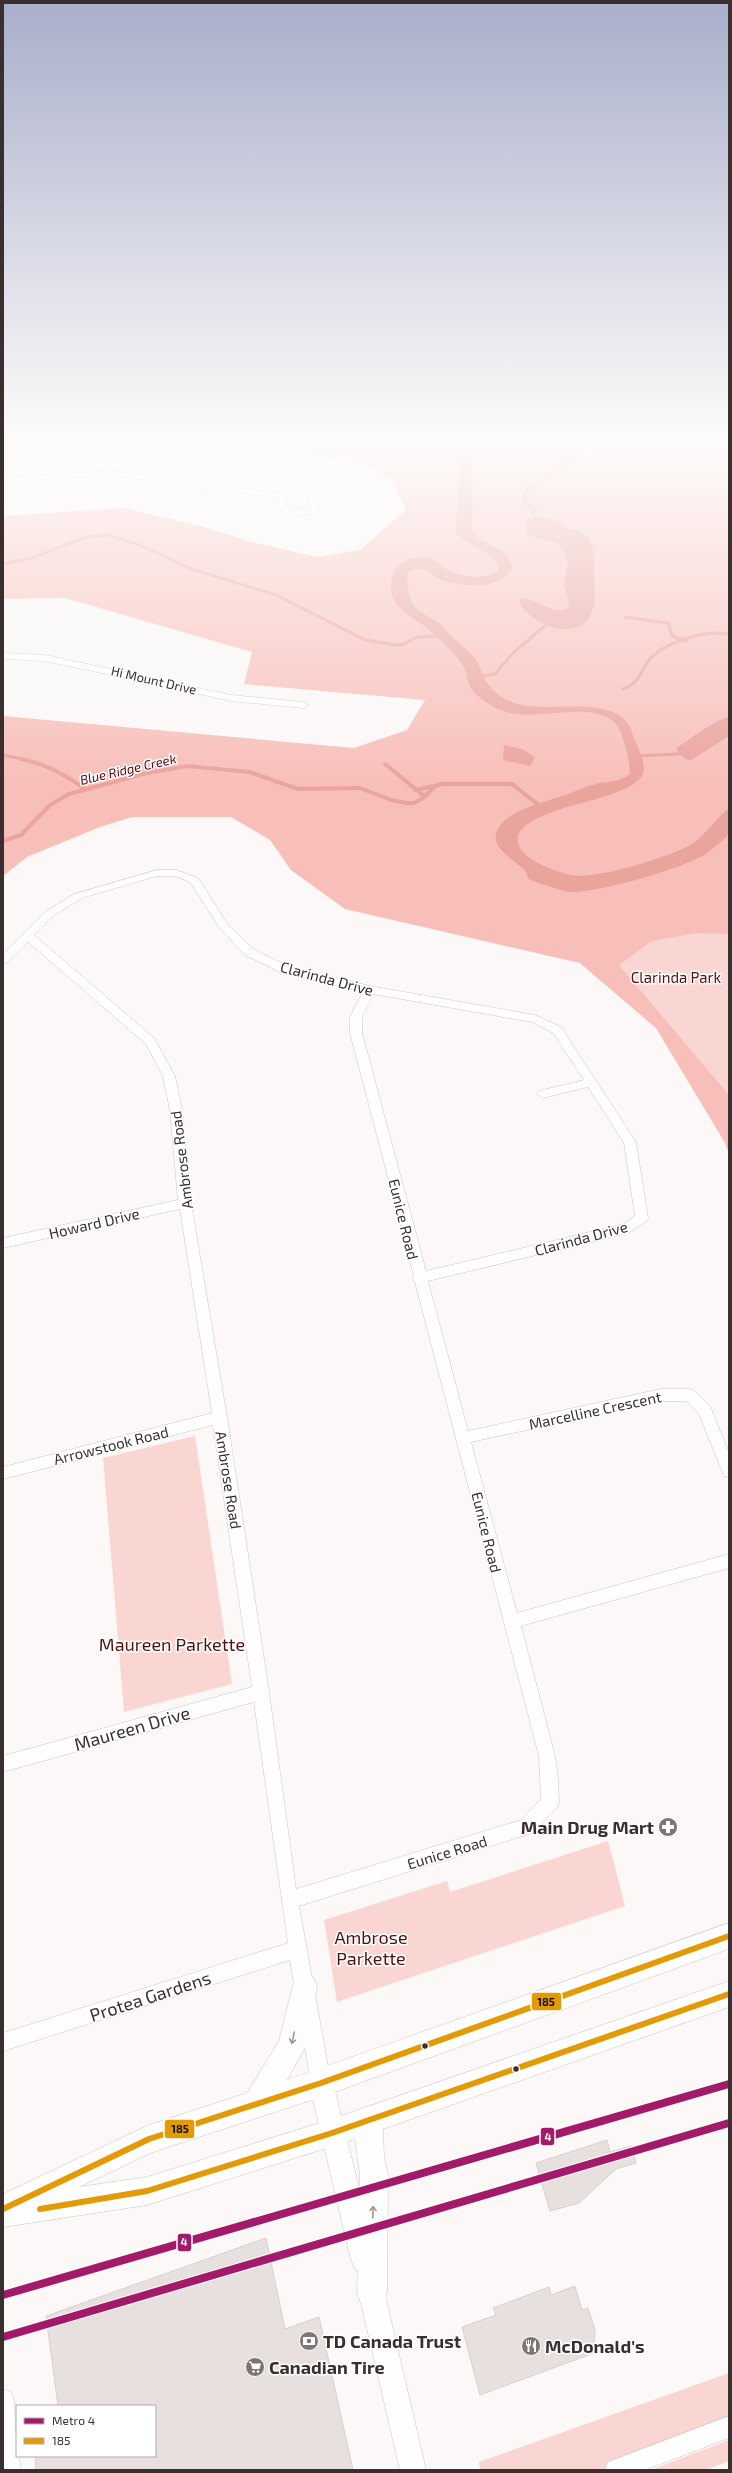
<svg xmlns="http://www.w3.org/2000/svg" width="732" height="2473" font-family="'Exo 2',sans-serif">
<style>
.green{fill:#fad6d2}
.forest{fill:#f8bfba}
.water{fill:#eaa49e}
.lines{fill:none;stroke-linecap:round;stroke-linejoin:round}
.stream-far1{stroke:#eaa49e;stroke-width:3}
.stream{stroke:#eaa49e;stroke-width:4}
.building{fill:#e7e0df;stroke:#d7d0cf}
.minor-casing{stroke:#cdc6c6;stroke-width:1}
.tertiary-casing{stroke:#cdc6c6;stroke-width:1}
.secondary-casing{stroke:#cdc6c6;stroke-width:1}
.minor{fill:#fefefe;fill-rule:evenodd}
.tertiary{fill:#fefefe;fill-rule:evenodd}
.secondary{fill:#fefefe;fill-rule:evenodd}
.bus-1-casing{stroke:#fff;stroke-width:9}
.bus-1{stroke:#e49a05;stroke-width:6}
.metro-1-casing{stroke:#fff;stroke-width:10}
.metro-1{stroke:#a21a68;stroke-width:8}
.oneway{stroke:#9c9696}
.bus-dot{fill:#392f2e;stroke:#fff;stroke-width:1.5}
.labels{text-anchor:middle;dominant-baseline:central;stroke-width:3;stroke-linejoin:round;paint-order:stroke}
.far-street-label{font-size:13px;fill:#392f2e;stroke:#fff}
.far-water-label{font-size:13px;font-style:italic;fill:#60020a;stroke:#fff}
.park-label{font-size:15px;fill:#4e1010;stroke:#fff}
.street-label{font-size:15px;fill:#392f2e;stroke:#fff}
.near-park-label{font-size:18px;fill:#4e1010;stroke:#fff}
.near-street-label{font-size:18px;fill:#392f2e;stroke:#fff}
.near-poi-label{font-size:18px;font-weight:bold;fill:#392f2e;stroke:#fff;text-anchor:start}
.line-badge{stroke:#fff;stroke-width:1.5}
.badge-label{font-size:11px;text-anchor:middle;font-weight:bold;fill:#fff}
.pale-badge-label{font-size:11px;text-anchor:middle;font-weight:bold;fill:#111}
</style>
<rect width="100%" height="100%" fill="#fbf8f7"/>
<g class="green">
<path d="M 729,923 L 729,1144 L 724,1141 L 656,1028 L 580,963 L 627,927 Z"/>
<path d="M 195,1436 L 232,1684 L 124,1712 L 103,1458 Z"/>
<path d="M 608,1841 L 625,1906 L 337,2002 L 324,1920 L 447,1881 L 450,1892 Z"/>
<path d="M 729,2373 L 729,2418 L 601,2470 L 480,2470 L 479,2462 Z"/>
<path d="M 729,2440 L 729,2461 L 705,2470 L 651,2470 Z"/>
</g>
<path class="forest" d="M 90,438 L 729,438 L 729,934 L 697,933 L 652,941 L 619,965 L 729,1095 L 729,1154 L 724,1141 L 656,1028 L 580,963 L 345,909 L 291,870 L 270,840 L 231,817 L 132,817 L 100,827 L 27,857 L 3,876 L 3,716 L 354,748 L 407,730 L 425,700 L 244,684 L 252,652 L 65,598 L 3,599 L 3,516 L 124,508 L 196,525 L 252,542 L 317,557 L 360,550 L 406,510 L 392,479 L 352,459 Z"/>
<g class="water">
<path d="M 456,438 L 468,438 L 473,480 L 472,529 L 479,539 L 505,553 L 513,567 C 501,591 463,587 442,580 C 429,575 430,566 412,569 L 407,575 C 408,587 408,598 415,607 C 422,614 432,618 440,624 C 444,627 446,632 450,635 C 458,642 467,649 474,657 C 480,664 480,670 484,677 C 489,689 502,699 514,703 C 548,713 584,699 617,714 C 630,720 632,735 638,747 C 641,756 647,767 642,776 C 635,787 612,794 600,798 C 582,804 488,821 527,856 C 537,864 557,872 571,875 C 595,880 670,857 692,844 C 706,834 716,819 729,808 L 729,834 C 722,841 714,848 706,854 C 682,869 598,893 569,892 C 566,892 531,881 529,879 C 527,877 527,873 525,871 C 515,859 482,846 502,823 C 516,808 545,802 565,795 C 575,792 585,786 596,784 C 613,780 614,784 630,774 C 630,762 623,730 614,722 C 587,700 539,722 507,712 C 495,709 474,697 469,684 C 466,679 467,672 464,667 C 455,653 442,641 429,630 C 417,619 397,611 392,595 C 389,586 392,571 400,564 C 407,557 422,555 431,558 C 437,560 441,566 446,569 C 460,577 484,581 498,571 C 503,554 464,545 455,532 L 462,457 Z"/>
<path d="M 540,517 C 545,518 553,518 558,522 C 560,523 561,526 564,528 C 569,530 575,529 579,531 C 598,537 593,563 594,577 C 595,591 597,602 590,616 C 576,643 528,624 519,601 L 521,598 C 536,597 553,616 567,609 L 569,603 L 564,586 L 568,561 L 563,551 L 557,543 L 526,535 L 527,518 Z"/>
<path d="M 729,717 L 729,736 L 691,760 C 684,760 679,754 676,748 C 691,739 712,721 729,717 Z"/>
<path d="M 504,745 L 522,749 L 535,757 L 530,766 L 503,760 Z"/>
</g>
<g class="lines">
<g class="stream-far1">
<path d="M 534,517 L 532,513 L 536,510 L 525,502 L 524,492 L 601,438"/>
<path d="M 3,564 L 32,558 L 86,537 L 109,535 L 142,546 L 192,569 L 276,595 L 365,640 L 396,645 L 404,644 L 417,637 L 442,636"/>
<path d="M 625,617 L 668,623 L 672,636 L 686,641"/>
<path d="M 479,677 L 495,674 L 514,652 L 545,626"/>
<path d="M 623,689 C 644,681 639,668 653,656 C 671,640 706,630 729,634"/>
<path d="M 3,755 L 26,760"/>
<path d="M 637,756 L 679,754"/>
</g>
<g class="stream">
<path d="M 21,759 C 46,764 64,774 85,789"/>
<path d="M 385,764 L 424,796"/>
<path d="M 415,790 L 435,786"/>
<path d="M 3,841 L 21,835 L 50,805 L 69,794 L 147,773 L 188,766 L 249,772 L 298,789 L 360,788 L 391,800 L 406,803 L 414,803 L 423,798 L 435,786 L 441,784 L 512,784 L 540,806"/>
</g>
</g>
<g class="building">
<path d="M 607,2140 L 610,2152 L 631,2146 L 636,2163 L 616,2169 L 579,2203 L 550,2211 L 536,2163 Z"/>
<path d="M 266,2238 L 285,2329 L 319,2317 L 353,2470 L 36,2470 L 35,2456 L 155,2456 L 155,2406 L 58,2406 L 46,2316 Z"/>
<path d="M 575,2286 L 582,2310 L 588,2308 L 595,2330 L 594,2353 L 480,2395 L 462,2327 L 496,2315 L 493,2308 L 549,2287 L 551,2295 Z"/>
</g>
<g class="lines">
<g class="minor-casing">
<g id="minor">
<path d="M 109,471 L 278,493 L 297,487 L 315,491 L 319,508 C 309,518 291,516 280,510 L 278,498 L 109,475 L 3,482 L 3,478 ZM 297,491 L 308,494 L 311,507 L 299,510 L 287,507 L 286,494 Z"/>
<path d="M 3,653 L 45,655 L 231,695 L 304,702 L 309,705 L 304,708 L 231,701 L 45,661 L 3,659 Z"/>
<path d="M 157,870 L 176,870 L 198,878 L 227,923 L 253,949 L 287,966 L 370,986 L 535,1015 L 561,1027 L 636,1142 L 648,1218 L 647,1221 L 628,1233 L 428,1281 L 468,1431 L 661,1389 L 690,1389 L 695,1391 L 710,1406 L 729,1453 L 729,1477 L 724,1476 L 722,1471 L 699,1414 L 687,1401 L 661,1401 L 471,1442 L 517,1613 L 729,1554 L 729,1568 L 521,1626 L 555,1756 L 558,1780 L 559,1803 L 556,1809 L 532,1833 L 299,1906 L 331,2083 L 328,2090 L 321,2093 L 314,2090 L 311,2083 L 290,1960 L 3,2051 L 3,2033 L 288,1943 L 254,1702 L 3,1772 L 3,1756 L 252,1687 L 213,1425 L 3,1479 L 3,1467 L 212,1413 L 180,1209 L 3,1248 L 3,1238 L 178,1200 L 170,1110 L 163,1076 L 146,1044 L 28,942 L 7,963 L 3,964 L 3,954 L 45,912 L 74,894 ZM 157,876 L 175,876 L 190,882 L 219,927 L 245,955 L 280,972 L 363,992 L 350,1017 L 350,1033 L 414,1276 L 412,1278 L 415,1282 L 539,1756 L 541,1799 L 521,1820 L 296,1889 L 269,1692 L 227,1417 L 191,1203 L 182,1110 L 175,1076 L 154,1038 L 34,935 L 53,916 L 82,898 ZM 373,994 L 532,1022 L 553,1033 L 584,1080 L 539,1091 L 537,1094 L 543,1098 L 588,1087 L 624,1143 L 635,1216 L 624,1224 L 426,1271 L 362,1033 L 362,1017 Z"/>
<path d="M 3,2389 L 11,2392 L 14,2400 L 17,2456 L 19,2456 L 21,2470 L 3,2470 Z"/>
<path d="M 729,2416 L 729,2438 L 645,2470 L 605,2470 L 608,2462 Z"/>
</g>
</g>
<g class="tertiary-casing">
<g id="tertiary">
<path d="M 321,2071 L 329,2075 L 333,2083 L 377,2260 L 373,2269 L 364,2273 L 355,2269 L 351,2260 L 309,2083 L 313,2075 Z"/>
<path d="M 370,2273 L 379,2277 L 383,2286 L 426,2470 L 400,2470 L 357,2286 L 361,2277 Z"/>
</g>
</g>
<g class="secondary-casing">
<path id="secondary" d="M 729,1923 L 729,1949 L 321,2097 L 153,2152 L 79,2187 L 147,2177 L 332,2119 L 729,1981 L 729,2007 L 383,2129 L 384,2158 L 388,2175 L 387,2293 L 383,2304 L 372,2308 L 361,2304 L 357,2293 L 360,2175 L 355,2139 L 147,2205 L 3,2227 L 3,2194 L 149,2125 L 247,2093 L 279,2041 L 295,1977 L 304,1973 L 313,1977 L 317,1986 L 306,2046 L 287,2080 Z"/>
</g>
<use href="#minor" class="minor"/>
<use href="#tertiary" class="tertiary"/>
<use href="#secondary" class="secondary"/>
<g class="bus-1-casing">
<g id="bus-1">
<path d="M 3,2209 L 149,2139 L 321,2083 L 729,1936"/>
<path d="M 40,2209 L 147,2191 L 332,2133 L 729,1994"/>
</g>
</g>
<use href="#bus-1" class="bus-1"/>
<g class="metro-1-casing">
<g id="metro-1">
<path d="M 3,2295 L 729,2084"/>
<path d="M 3,2337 L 729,2123"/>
</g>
</g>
<use href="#metro-1" class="metro-1"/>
</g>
<defs><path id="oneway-shaft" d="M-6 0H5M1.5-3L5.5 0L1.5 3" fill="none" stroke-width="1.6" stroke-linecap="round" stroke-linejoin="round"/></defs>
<g class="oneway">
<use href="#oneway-shaft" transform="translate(293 2038) rotate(102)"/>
<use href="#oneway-shaft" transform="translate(373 2212) rotate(-88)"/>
</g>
<linearGradient id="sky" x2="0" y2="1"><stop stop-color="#a9aeca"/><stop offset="0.56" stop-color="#fdfcfb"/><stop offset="1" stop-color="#fdfcfb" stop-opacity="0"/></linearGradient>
<rect width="732" height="784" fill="url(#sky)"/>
<defs>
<g id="pharmacy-disc" transform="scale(1)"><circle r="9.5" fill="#7d7574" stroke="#fff"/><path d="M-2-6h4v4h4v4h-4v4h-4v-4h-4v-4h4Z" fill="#fff"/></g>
<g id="bank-disc" transform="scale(1)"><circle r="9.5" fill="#7d7574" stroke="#fff"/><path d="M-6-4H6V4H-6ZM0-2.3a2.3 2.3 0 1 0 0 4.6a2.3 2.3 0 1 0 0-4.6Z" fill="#fff"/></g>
<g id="restaurant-disc" transform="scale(1)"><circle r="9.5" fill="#7d7574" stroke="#fff"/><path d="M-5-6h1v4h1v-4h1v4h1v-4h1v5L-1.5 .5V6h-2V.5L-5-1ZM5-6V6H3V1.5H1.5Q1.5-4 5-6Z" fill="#fff"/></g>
<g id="supermarket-disc" transform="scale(1)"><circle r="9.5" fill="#7d7574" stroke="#fff"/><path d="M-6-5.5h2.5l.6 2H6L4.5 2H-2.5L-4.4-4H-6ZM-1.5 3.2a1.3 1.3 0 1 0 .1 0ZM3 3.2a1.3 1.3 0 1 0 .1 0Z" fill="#fff"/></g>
</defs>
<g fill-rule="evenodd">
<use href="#pharmacy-disc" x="668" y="1827"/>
<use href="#bank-disc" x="309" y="2341"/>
<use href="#restaurant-disc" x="531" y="2346"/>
<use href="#supermarket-disc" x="255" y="2367"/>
</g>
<g class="bus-dot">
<circle cx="425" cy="2046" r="3.5"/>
<circle cx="516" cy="2069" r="3.5"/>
</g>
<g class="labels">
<g class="far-street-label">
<text transform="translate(154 680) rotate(13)">Hi Mount Drive</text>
</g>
<g class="far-water-label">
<text transform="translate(128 769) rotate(-13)">Blue Ridge Creek</text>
</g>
<g class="park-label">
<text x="676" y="977">Clarinda Park</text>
</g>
<g class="street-label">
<text transform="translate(327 978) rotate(15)">Clarinda Drive</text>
<text transform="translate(181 1160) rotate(-97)">Ambrose Road</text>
<text transform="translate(404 1219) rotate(76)">Eunice Road</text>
<text transform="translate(94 1223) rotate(-13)">Howard Drive</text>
<text transform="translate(581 1238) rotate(-15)">Clarinda Drive</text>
<text transform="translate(595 1410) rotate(-12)">Marcelline Crescent</text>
<text transform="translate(111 1445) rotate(-14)">Arrowstook Road</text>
<text transform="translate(229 1480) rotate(81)">Ambrose Road</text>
<text transform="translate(487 1532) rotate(76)">Eunice Road</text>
<text transform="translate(447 1852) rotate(-17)">Eunice Road</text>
</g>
<g class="near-park-label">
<text x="172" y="1644">Maureen Parkette</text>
<text x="371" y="1937">Ambrose<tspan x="371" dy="21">Parkette</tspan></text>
</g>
<g class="near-street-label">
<text transform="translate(132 1728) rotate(-16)">Maureen Drive</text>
<text transform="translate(150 1996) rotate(-18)">Protea Gardens</text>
</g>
<g class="near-poi-label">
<text x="654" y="1827" text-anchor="end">Main Drug Mart</text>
<text x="323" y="2341">TD Canada Trust</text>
<text x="545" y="2346">McDonald's</text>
<text x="269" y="2367">Canadian Tire</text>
</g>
</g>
<g class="line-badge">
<rect x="531" y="1992" width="31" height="19" rx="4" fill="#e49a05"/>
<rect x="164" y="2119" width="31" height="20" rx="4" fill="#e49a05"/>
<rect x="540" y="2127" width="15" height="19" rx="4" fill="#a21a68"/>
<rect x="177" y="2233" width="15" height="19" rx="4" fill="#a21a68"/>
</g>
<g class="badge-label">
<text x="548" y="2141">4</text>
<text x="184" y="2246">4</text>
</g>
<g class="pale-badge-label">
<text x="546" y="2006">185</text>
<text x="180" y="2133">185</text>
</g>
<rect width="732" height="2473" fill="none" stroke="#392f2e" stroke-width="8"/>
<rect x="16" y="2405" width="140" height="52" fill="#ffffff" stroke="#b0acab"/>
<rect x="24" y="2418" width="20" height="6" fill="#a21a68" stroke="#b0acab"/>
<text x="52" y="2425" font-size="12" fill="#392f2e">Metro 4</text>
<rect x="24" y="2438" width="20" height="6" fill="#e49a05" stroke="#b0acab"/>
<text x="52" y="2445" font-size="12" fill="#392f2e">185</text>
</svg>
